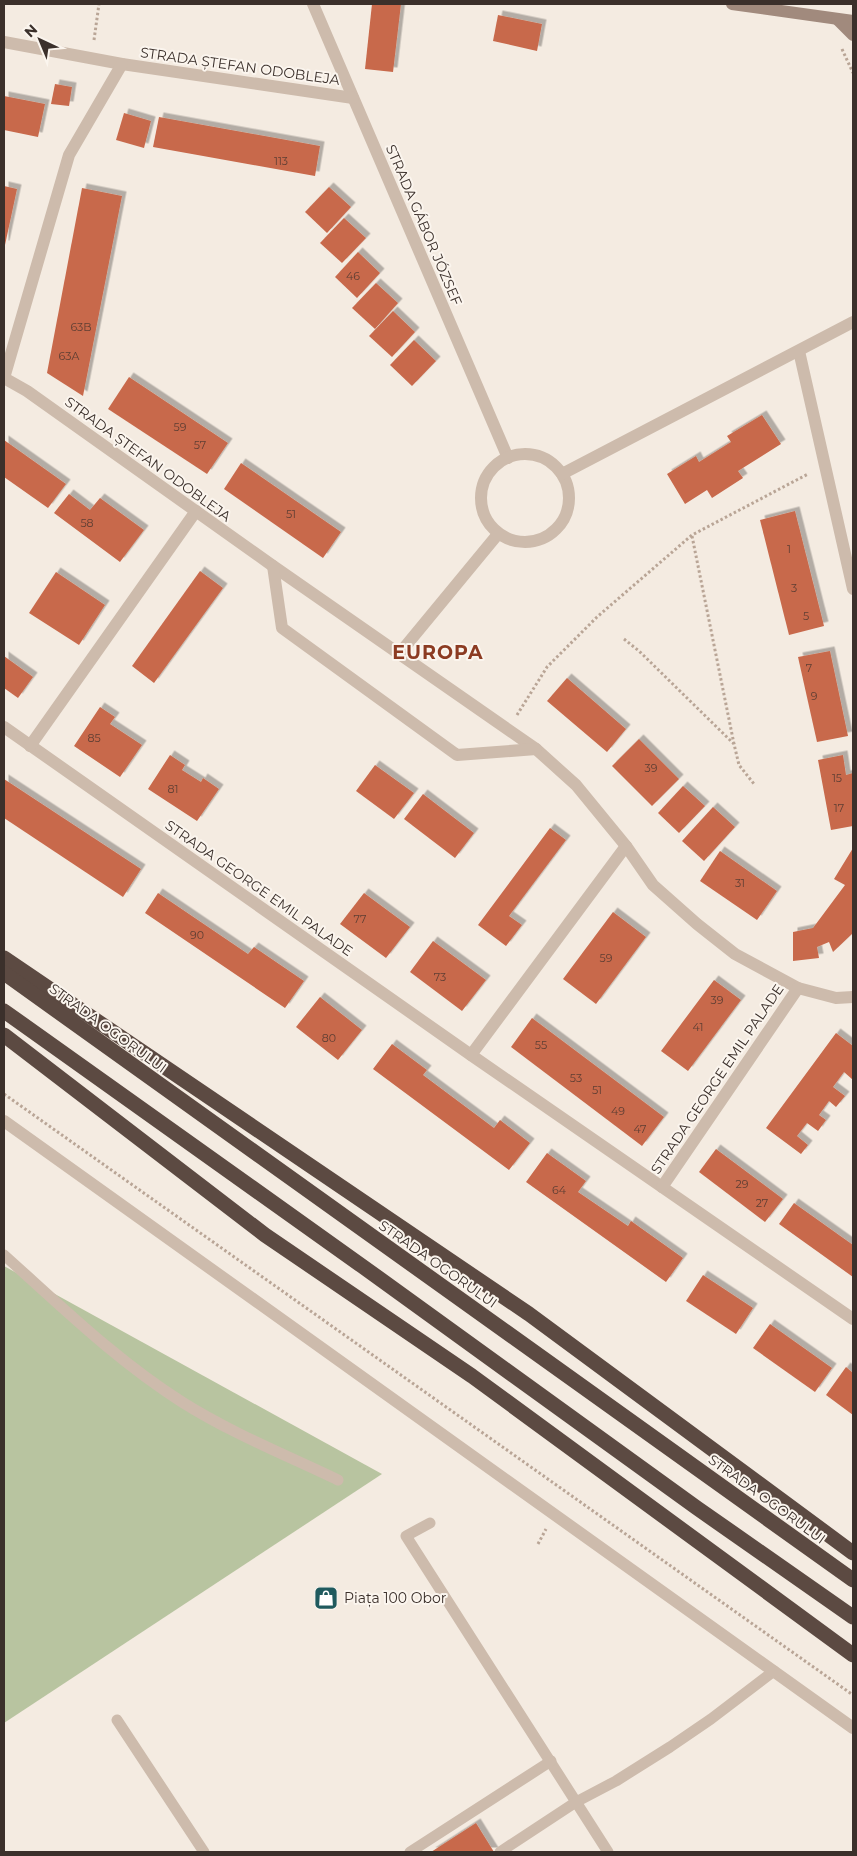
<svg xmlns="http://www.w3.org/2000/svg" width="857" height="1856" font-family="Montserrat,sans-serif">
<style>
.green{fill:#b8c4a0}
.building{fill:#c8694b;filter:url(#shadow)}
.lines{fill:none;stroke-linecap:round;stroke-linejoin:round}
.path{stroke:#b9a596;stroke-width:3;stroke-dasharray:2.5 2.5;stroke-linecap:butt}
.lane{stroke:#cdbbac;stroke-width:11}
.street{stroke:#cdbbac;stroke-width:12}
.secondary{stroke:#a18a7d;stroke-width:12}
.highway{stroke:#5c4a42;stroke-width:15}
.labels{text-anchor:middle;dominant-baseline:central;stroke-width:4;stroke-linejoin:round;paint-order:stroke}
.number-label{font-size:11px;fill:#5e3e33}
.street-label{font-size:14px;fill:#3b302b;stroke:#fbf5ee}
.poi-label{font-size:14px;fill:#3b302b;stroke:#fbf5ee;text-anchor:start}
.district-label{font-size:19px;font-weight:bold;letter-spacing:1px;fill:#8c3b22;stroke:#fbf5ee}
</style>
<defs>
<filter id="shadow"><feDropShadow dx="4.5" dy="-4.5" stdDeviation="0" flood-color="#0004"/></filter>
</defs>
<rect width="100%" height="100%" fill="#f4ebe1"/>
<path class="green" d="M 4,1266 L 382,1474 L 4,1723 Z"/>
<g class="building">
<path d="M 372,4 L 401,4 L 393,72 L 365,69 Z"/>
<path d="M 498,15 L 542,24 L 537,51 L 493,41 Z"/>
<path d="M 55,84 L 72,87 L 69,106 L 51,104 Z"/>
<path d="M 4,96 L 45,104 L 38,137 L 4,130 Z"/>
<path d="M 124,113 L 151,121 L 144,148 L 116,140 Z"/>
<path d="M 159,117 L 320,146 L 315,176 L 153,147 Z"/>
<path d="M 4,186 L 17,189 L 5,245 L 4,245 Z"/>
<path d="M 329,187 L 351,207 L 327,233 L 305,212 Z"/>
<path d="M 82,188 L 122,196 L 83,396 L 47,373 Z"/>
<path d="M 344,218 L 366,238 L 342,263 L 320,243 Z"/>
<path d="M 358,252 L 380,273 L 357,298 L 335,277 Z"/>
<path d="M 376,283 L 398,303 L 375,329 L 352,308 Z"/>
<path d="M 393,311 L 415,332 L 392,357 L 369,336 Z"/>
<path d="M 414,340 L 436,361 L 412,386 L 390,365 Z"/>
<path d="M 129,377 L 228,443 L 207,474 L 108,409 Z"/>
<path d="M 762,415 L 781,444 L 738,471 L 743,478 L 712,498 L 707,490 L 685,504 L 667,474 L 696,456 L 699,462 L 731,442 L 727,436 Z"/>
<path d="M 4,440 L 66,484 L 48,508 L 4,477 Z"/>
<path d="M 241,463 L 341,532 L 323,558 L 224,489 Z"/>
<path d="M 69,494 L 90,510 L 100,498 L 144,530 L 120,562 L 54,513 Z"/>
<path d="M 795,511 L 824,626 L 789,635 L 760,520 Z"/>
<path d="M 200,571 L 223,588 L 154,683 L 132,666 Z"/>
<path d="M 56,572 L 105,605 L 79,645 L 29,613 Z"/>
<path d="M 830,651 L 848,736 L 817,742 L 798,657 Z"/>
<path d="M 4,656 L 33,677 L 18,698 L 4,688 Z"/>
<path d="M 567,678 L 626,729 L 607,752 L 547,701 Z"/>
<path d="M 100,707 L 115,717 L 110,724 L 142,745 L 120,777 L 74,746 Z"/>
<path d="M 639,739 L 679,779 L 652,806 L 612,766 Z"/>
<path d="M 170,755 L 185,765 L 182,770 L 201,782 L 203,778 L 219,789 L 197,821 L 148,789 Z"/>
<path d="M 843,755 L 846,775 L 853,773 L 853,826 L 831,830 L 818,760 Z"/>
<path d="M 375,765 L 414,793 L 394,819 L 356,791 Z"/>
<path d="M 4,779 L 141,869 L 123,897 L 4,818 Z"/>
<path d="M 683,786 L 705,806 L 679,833 L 658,813 Z"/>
<path d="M 423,794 L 474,833 L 455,858 L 404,819 Z"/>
<path d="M 713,807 L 735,827 L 704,861 L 682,841 Z"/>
<path d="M 550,828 L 566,840 L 509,916 L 522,925 L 506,946 L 478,925 Z"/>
<path d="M 853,848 L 853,933 L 833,952 L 829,942 L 817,947 L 819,958 L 793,961 L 793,932 L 813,928 L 845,885 L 834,879 Z"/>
<path d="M 720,851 L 777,891 L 757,920 L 700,881 Z"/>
<path d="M 158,893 L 248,954 L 254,947 L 304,981 L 285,1008 L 145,913 Z"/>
<path d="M 364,893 L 410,927 L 386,958 L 340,924 Z"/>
<path d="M 613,912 L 646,937 L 596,1004 L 563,979 Z"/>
<path d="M 433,941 L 486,980 L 462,1011 L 410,972 Z"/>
<path d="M 714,980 L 741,1000 L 688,1071 L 661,1051 Z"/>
<path d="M 320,997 L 362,1030 L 338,1060 L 296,1027 Z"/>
<path d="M 532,1018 L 664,1117 L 642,1146 L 511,1047 Z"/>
<path d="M 836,1033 L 853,1046 L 853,1080 L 844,1072 L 833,1087 L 845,1096 L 836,1107 L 829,1101 L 819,1115 L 826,1120 L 818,1131 L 807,1123 L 797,1136 L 808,1145 L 801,1154 L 766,1128 Z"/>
<path d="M 392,1044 L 427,1070 L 423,1075 L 494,1128 L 500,1120 L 530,1143 L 509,1170 L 373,1069 Z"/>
<path d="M 716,1149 L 783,1199 L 765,1222 L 699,1172 Z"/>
<path d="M 547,1153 L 586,1181 L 578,1192 L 628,1226 L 631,1221 L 683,1258 L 666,1282 L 526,1182 Z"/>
<path d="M 794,1203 L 853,1245 L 853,1277 L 779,1224 Z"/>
<path d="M 703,1275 L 753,1308 L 736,1334 L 686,1301 Z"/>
<path d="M 770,1324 L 832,1368 L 815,1392 L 753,1348 Z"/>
<path d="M 846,1367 L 853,1373 L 853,1415 L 826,1395 Z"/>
<path d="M 476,1823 L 494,1852 L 431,1852 Z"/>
</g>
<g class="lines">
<g class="path">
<path d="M 94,40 L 99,4"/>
<path d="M 842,49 L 853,73"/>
<path d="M 692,536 L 734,744"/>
<path d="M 624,639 L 639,651 L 734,744 L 739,765 L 754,784"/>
<path d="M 517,715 L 547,667 L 597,617 L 692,535 L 808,474"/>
<path d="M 4,1094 L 853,1695"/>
<path d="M 538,1544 L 546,1529"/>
</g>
<g class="lane">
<path d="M 4,1255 C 61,1306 117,1361 182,1402 C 231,1433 286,1455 338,1480"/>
<path d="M 430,1523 L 406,1536 L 608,1852"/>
<path d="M 117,1720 L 204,1852"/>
<path d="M 410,1852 L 551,1761"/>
<path d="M 500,1852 L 576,1802 L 616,1781 L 670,1747 L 711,1719 L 774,1671"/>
</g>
<g class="street">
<path d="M 313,4 L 508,458"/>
<path d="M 4,42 L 122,64 L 353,98"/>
<path d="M 799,351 L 853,589"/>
<path d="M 4,378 L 27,391 L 273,566 L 536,749 L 576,785 L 626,846 L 653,885 L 697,924 L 735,954 L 798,988 L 836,998 L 853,997"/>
<path d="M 4,378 L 69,155 L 122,64"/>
<circle cx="525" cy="498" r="44"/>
<path d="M 562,474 L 853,322"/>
<path d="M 273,566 L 282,628 L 457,755 L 536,749"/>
<path d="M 399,654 L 498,534"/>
<path d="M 4,727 L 471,1055 L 853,1319"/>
<path d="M 30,746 L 196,511"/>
<path d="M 471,1055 L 626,846"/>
<path d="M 4,1121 L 853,1728"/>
<path d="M 662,1187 L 798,988"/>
</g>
<g class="secondary">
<path d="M 732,4 L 853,21"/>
<path d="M 837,19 L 853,35"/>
</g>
<g class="highway">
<path d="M 4,958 L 529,1314 L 853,1553"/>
<path d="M 4,973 L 853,1580"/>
<path d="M 4,1011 L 362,1266 L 697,1508 L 853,1617"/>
<path d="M 4,1035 L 265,1235 L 472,1376 L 853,1655"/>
</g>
</g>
<defs>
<g id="shop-square" transform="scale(1.25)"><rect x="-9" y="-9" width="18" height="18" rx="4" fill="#1f5a5e" stroke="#fbf5ee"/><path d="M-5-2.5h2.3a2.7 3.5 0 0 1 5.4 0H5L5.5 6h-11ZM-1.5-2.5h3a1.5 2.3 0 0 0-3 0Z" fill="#fff"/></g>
</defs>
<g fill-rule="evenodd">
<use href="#shop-square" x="326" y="1598"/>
</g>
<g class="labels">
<g class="number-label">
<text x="281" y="161">113</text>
<text x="353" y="276">46</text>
<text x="81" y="327">63B</text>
<text x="69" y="356">63A</text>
<text x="180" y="427">59</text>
<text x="200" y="445">57</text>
<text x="291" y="514">51</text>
<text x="87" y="523">58</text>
<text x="789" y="549">1</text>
<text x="794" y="588">3</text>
<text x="806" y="616">5</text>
<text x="809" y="668">7</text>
<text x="814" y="696">9</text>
<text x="94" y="738">85</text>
<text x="651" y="768">39</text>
<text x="837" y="778">15</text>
<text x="173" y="789">81</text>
<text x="839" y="808">17</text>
<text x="740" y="883">31</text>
<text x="360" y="919">77</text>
<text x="197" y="935">90</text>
<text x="606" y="958">59</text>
<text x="440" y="977">73</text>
<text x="717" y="1000">39</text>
<text x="698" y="1027">41</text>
<text x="329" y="1038">80</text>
<text x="541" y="1045">55</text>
<text x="576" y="1078">53</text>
<text x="597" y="1090">51</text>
<text x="618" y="1111">49</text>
<text x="640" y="1129">47</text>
<text x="742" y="1184">29</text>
<text x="559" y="1190">64</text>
<text x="762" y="1203">27</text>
</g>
<g class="street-label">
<text transform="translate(240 66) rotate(8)">STRADA ȘTEFAN ODOBLEJA</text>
<text transform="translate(424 225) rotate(67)">STRADA GÁBOR JÓZSEF</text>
<text transform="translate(148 459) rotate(36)">STRADA ȘTEFAN ODOBLEJA</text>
<text transform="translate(259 888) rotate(35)">STRADA GEORGE EMIL PALADE</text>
<text transform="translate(108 1028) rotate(36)">STRADA OGORULUI</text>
<text transform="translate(717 1079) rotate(-56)">STRADA GEORGE EMIL PALADE</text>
<text transform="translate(438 1264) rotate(35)">STRADA OGORULUI</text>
<text transform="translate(767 1499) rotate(36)">STRADA OGORULUI</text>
</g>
<g class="poi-label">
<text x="344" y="1598">Piața 100 Obor</text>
</g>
<g class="district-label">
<text x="438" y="652">EUROPA</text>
</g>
</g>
<rect width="857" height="1856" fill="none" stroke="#3b302b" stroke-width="10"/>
<g transform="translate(40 40) rotate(316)" stroke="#fbf5ee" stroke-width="4" paint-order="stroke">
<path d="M0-4L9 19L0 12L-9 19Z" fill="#3b302b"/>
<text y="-8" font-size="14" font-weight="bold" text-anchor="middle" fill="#3b302b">N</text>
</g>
</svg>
